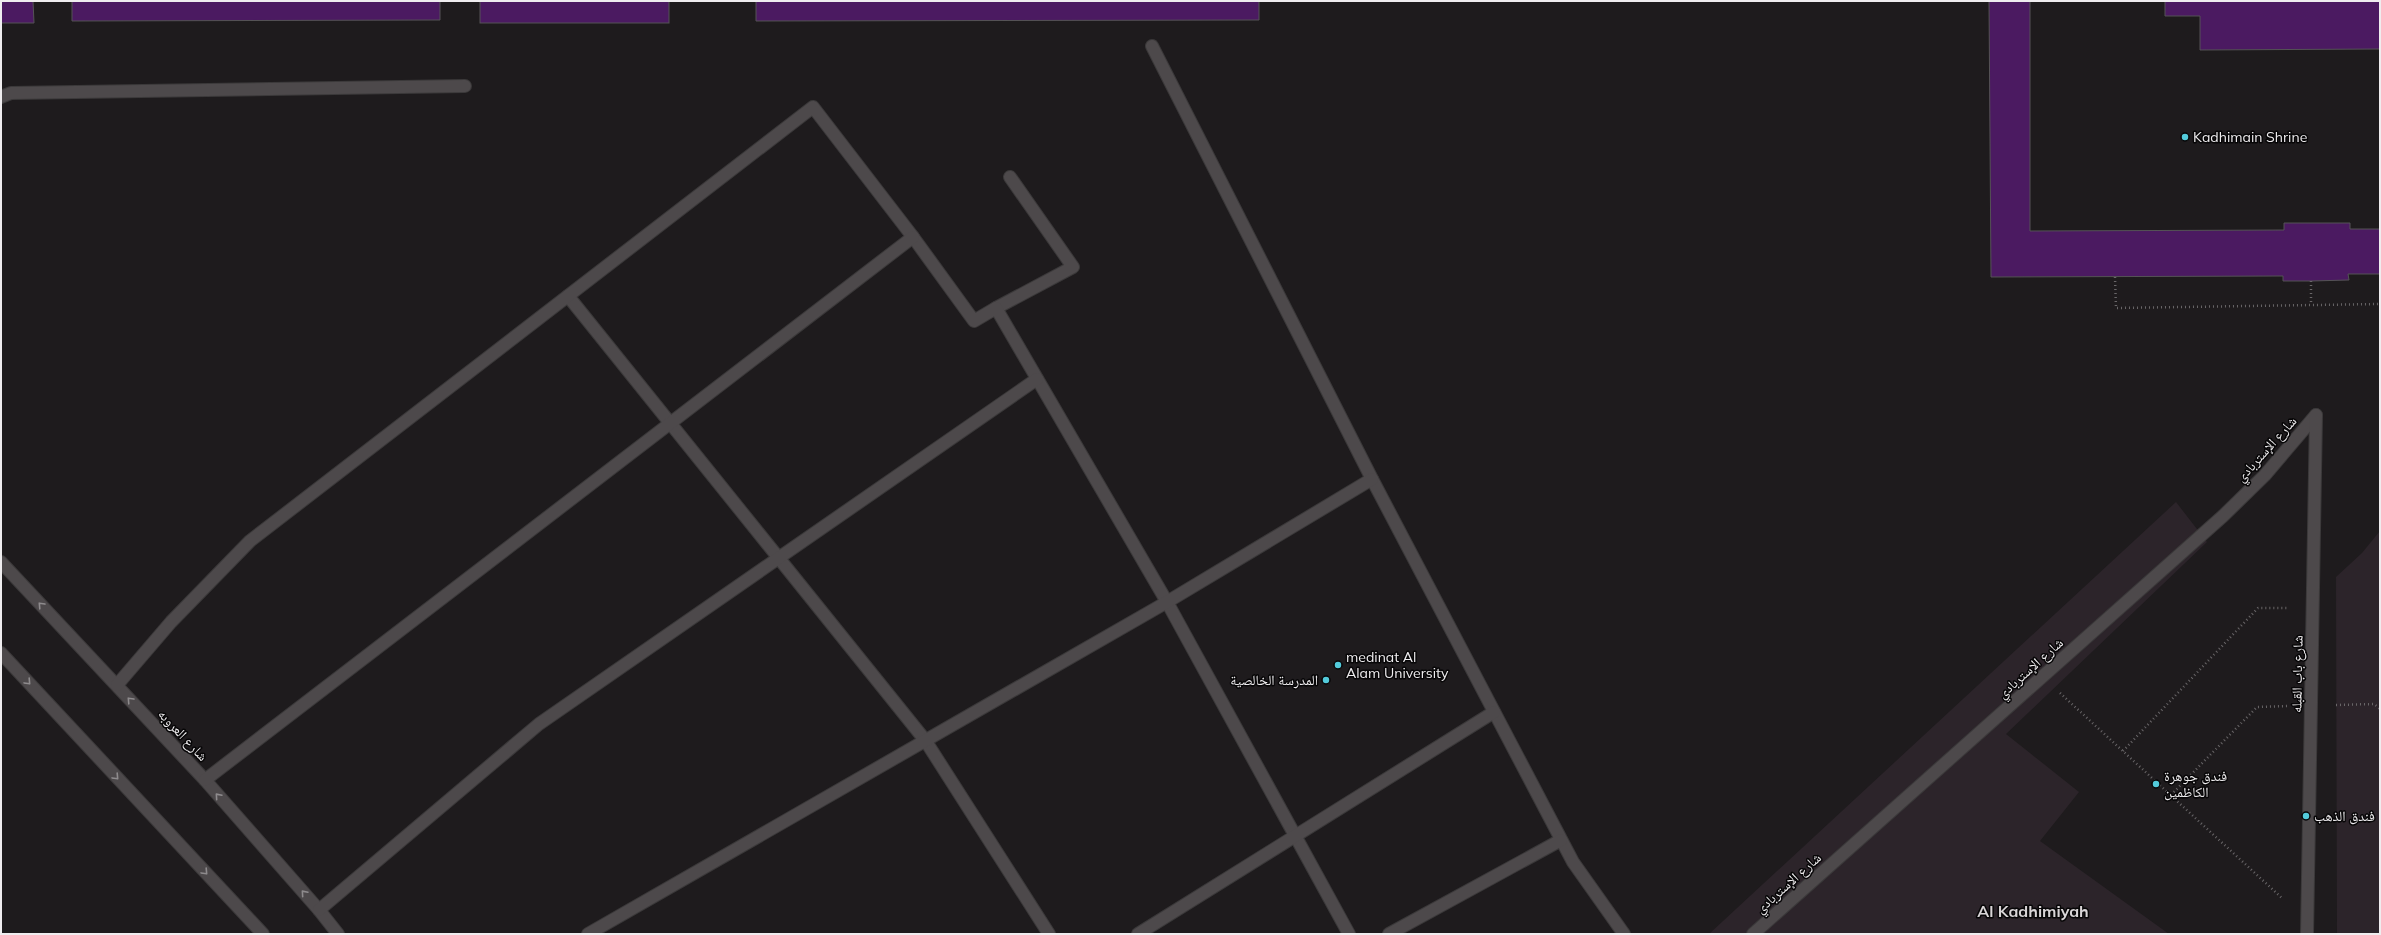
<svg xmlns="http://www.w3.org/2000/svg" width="2381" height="935" font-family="Mulish,'Noto Naskh Arabic',sans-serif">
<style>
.built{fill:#2c242a}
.building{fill:#4b1a61;stroke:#555356}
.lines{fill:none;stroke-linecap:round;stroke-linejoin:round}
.minor-casing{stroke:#3b393a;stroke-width:14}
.path{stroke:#696668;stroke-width:2.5;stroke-dasharray:1 3;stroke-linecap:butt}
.minor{stroke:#4d494b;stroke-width:12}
.oneway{stroke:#8e8b8d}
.poi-dot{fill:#53cbdb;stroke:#070607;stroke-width:1.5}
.labels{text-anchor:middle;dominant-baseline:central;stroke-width:3;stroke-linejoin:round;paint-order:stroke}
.poi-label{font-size:14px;fill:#efedef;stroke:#070607;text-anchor:start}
.street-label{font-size:14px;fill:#efedef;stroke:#070607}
.quarter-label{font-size:16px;font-weight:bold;fill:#d9d5d7;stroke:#070607}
</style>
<rect width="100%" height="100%" fill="#1e1b1d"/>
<g class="built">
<path d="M 2176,502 L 2207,542 L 2006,734 L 2079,792 L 2040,841 L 2169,934 L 1709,934 Z"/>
<path d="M 2380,531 L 2380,934 L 2337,934 L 2336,577 L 2362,553 Z"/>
</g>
<g class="building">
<path d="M 1,1 L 33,1 L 34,23 L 1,23 Z"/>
<path d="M 72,1 L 440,1 L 440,20 L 72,21 Z"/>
<rect x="480" y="1" width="189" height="22"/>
<path d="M 756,1 L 1259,1 L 1259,20 L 756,21 Z"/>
<path d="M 1989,1 L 2030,1 L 2030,231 L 2284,230 L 2284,223 L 2350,223 L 2350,229 L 2380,229 L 2380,274 L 2348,274 L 2349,280 L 2311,281 L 2283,281 L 2283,276 L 1991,277 Z"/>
<path d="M 2165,1 L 2380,1 L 2380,49 L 2200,50 L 2200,16 L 2165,16 Z"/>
</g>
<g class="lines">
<g class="minor-casing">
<g id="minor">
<path d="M 1152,46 L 1372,479 L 1573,862 L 1624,934"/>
<path d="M 1,97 L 11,93 L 465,86"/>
<path d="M 568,296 L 925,740 L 1049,934"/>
<path d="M 996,308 L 1073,267 L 1010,177"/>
<path d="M 1,562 L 205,780 L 319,910 L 338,934"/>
<path d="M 1,653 L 263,934"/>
<path d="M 117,685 L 171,622 L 250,541 L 813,107 L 913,237 L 974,321 L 996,308 L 1167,602 L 1349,934"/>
<path d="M 205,780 L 913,237"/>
<path d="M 319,910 L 539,724 L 1037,379"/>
<path d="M 588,934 L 1167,602 L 1372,479"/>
<path d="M 1138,934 L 1494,712"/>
<path d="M 1389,934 L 1561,840"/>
<path d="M 1753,934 L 2223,516 L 2265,475 L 2316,415"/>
<path d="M 2307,934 L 2316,415"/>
</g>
</g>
<g class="path">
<path d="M 2115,277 L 2116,308 L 2380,304"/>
<path d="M 2311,281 L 2311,304"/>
<path d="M 2060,693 L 2283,899"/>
<path d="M 2336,705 L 2374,704 L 2380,709"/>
<path d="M 2123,751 L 2258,608 L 2289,608"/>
<path d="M 2171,795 L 2257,707 L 2287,706"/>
</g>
<use href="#minor" class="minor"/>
</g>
<defs><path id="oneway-chevron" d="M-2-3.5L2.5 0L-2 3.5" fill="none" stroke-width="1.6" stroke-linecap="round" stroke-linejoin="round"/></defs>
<g class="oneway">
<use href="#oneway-chevron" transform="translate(41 605) rotate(-133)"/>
<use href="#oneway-chevron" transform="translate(28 682) rotate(47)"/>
<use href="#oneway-chevron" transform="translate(130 700) rotate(-133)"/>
<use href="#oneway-chevron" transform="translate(116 777) rotate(47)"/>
<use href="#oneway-chevron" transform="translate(218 796) rotate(-131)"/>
<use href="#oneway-chevron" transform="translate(205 872) rotate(47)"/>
<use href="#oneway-chevron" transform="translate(304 893) rotate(-131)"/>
</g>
<g class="poi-dot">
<circle cx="2185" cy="137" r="4"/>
<circle cx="1338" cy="665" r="4"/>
<circle cx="1326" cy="680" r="4"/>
<circle cx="2156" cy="784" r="4"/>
<circle cx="2306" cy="816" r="4"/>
</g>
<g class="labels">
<g class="poi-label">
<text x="2193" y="137">Kadhimain Shrine</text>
<text x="1346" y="657">medinat Al<tspan x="1346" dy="16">Alam University</tspan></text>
<text x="1318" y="680" text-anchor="end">المدرسة الخالصية</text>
<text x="2164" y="776">فندق جوهرة<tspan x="2164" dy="16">الكاظمين</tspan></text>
<text x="2314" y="816">فندق الذهب</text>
</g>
<g class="street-label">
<text transform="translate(2266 449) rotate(-48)">شارع الإستربادي</text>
<text transform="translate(2030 668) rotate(-42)">شارع الإستربادي</text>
<text transform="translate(2297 674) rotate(-89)">شارع باب القبله</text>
<text transform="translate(183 735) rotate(47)">شارع العروبه</text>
<text transform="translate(1788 883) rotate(-42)">شارع الإستربادي</text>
</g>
<g class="quarter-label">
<text x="2033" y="911">Al Kadhimiyah</text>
</g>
</g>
<rect width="2381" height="935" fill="none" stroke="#efedef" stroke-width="4"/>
</svg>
